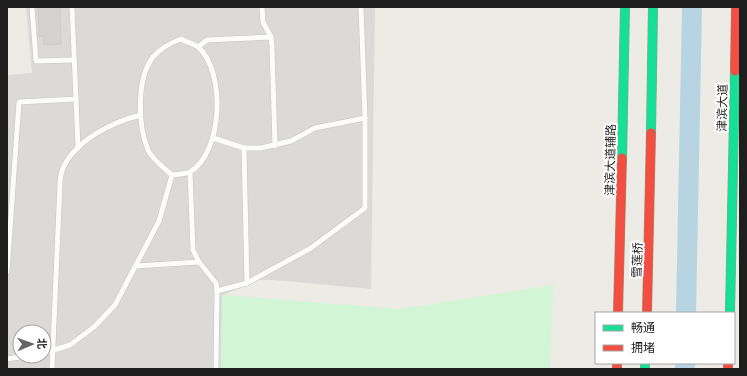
<svg xmlns="http://www.w3.org/2000/svg" width="747" height="376" font-family="Lato,'Noto Sans SC',sans-serif">
<style>
.residential{fill:#dbdad7;fill-rule:evenodd}
.park{fill:#d2f5d6}
.lines{fill:none;stroke-linecap:round;stroke-linejoin:round}
.river{stroke:#b6d4e2;stroke-width:20}
.building{fill:#d5d3cf;stroke:#cfcdc7}
.lane-casing{stroke:#c5c4c2;stroke-width:6}
.fast-casing{stroke:#92977d;stroke-width:10}
.jam-casing{stroke:#92977d;stroke-width:10}
.lane{stroke:#fcfcfb;stroke-width:5}
.fast{stroke:#16e098;stroke-width:9}
.jam{stroke:#f24e42;stroke-width:9}
.labels{text-anchor:middle;dominant-baseline:central;stroke-width:4;stroke-linejoin:round;paint-order:stroke}
.street-label{font-size:12px;fill:#1e1e1e;stroke:#fff}
</style>
<rect width="100%" height="100%" fill="#ecebe6"/>
<path class="residential" d="M 26,7 L 375,7 L 371,289 L 274,280 L 259,280 L 223,295 L 221,369 L 7,369 L 8,75 L 32,73 ZM 20,332 L 44,332 L 44,356 L 20,356 Z"/>
<path class="park" d="M 553,285 L 550,369 L 221,369 L 222,295 L 400,309 Z"/>
<g class="lines">
<g class="river">
<path d="M 686,313 L 692,7"/>
<path d="M 685,369 L 685,363"/>
</g>
</g>
<path class="building" d="M 38,7 L 60,7 L 61,44 L 44,45 L 44,36 L 39,37 Z"/>
<g class="lines">
<g class="lane-casing">
<g id="lane">
<path d="M 32,7 L 36,61 L 74,60"/>
<path d="M 262,7 L 263,22 L 271,37"/>
<path d="M 181,39 C 186,42 194,44 198,47 C 226,71 223,153 190,172 C 186,174 177,174 172,175 C 164,168 152,159 148,150 C 138,126 136,79 153,57 C 161,48 170,43 181,39 Z"/>
<path d="M 198,47 L 207,40 L 271,37 L 272,47 L 275,146"/>
<path d="M 76,99 L 78,148"/>
<path d="M 213,138 L 244,148 L 261,148 L 291,141 L 315,128 L 365,118"/>
<path d="M 244,148 L 247,283"/>
<path d="M 190,172 L 193,250 L 199,262 L 216,283 L 217,291 L 247,283 L 311,248 L 365,208 L 365,118 L 361,7"/>
<path d="M 136,266 L 199,262"/>
<path d="M 7,272 L 19,102 L 76,99 L 72,7"/>
<path d="M 44,353 L 70,345 L 94,327 L 115,305 L 159,221 L 172,175"/>
<path d="M 7,359 L 26,356"/>
<path d="M 52,369 L 60,183 C 60,179 61,173 63,168 C 76,140 112,122 141,115"/>
<path d="M 216,369 L 217,291"/>
</g>
</g>
<g class="fast-casing">
<g id="fast">
<path d="M 651,133 L 653,7"/>
<path d="M 622,158 L 625,7"/>
<path d="M 730,313 L 735,71"/>
<path d="M 645,363 L 645,369"/>
</g>
</g>
<g class="jam-casing">
<g id="jam">
<path d="M 735,71 L 736,7"/>
<path d="M 618,313 L 622,158"/>
<path d="M 647,313 L 651,133"/>
<path d="M 617,363 L 617,369"/>
<path d="M 728,363 L 728,369"/>
</g>
</g>
<use href="#lane" class="lane"/>
<use href="#fast" class="fast"/>
<use href="#jam" class="jam"/>
</g>
<g class="labels">
<g class="street-label">
<text transform="translate(722 108) rotate(-89)">津滨大道</text>
<text transform="translate(610 160) rotate(-89)">津滨大道辅路</text>
<text transform="translate(637 260) rotate(-88)">雪莲桥</text>
</g>
</g>
<rect width="747" height="376" fill="none" stroke="#1e1e1e" stroke-width="16"/>
<rect x="595" y="312" width="140" height="52" fill="#ffffff" stroke="#a5a5a5"/>
<rect x="603" y="325" width="20" height="6" fill="#16e098" stroke="#a5a5a5"/>
<text x="631" y="332" font-size="12" fill="#1e1e1e">畅通</text>
<rect x="603" y="345" width="20" height="6" fill="#f24e42" stroke="#a5a5a5"/>
<text x="631" y="352" font-size="12" fill="#1e1e1e">拥堵</text>
<g transform="translate(32 344) rotate(88)"><circle r="19" fill="#ffffff" stroke="#a5a5a5"/>
<path d="M0-3L7 15L0 10L-7 15Z" fill="#666664"/>
<text y="-6" font-size="11" font-weight="bold" text-anchor="middle" fill="#1e1e1e">北</text>
</g>
</svg>
